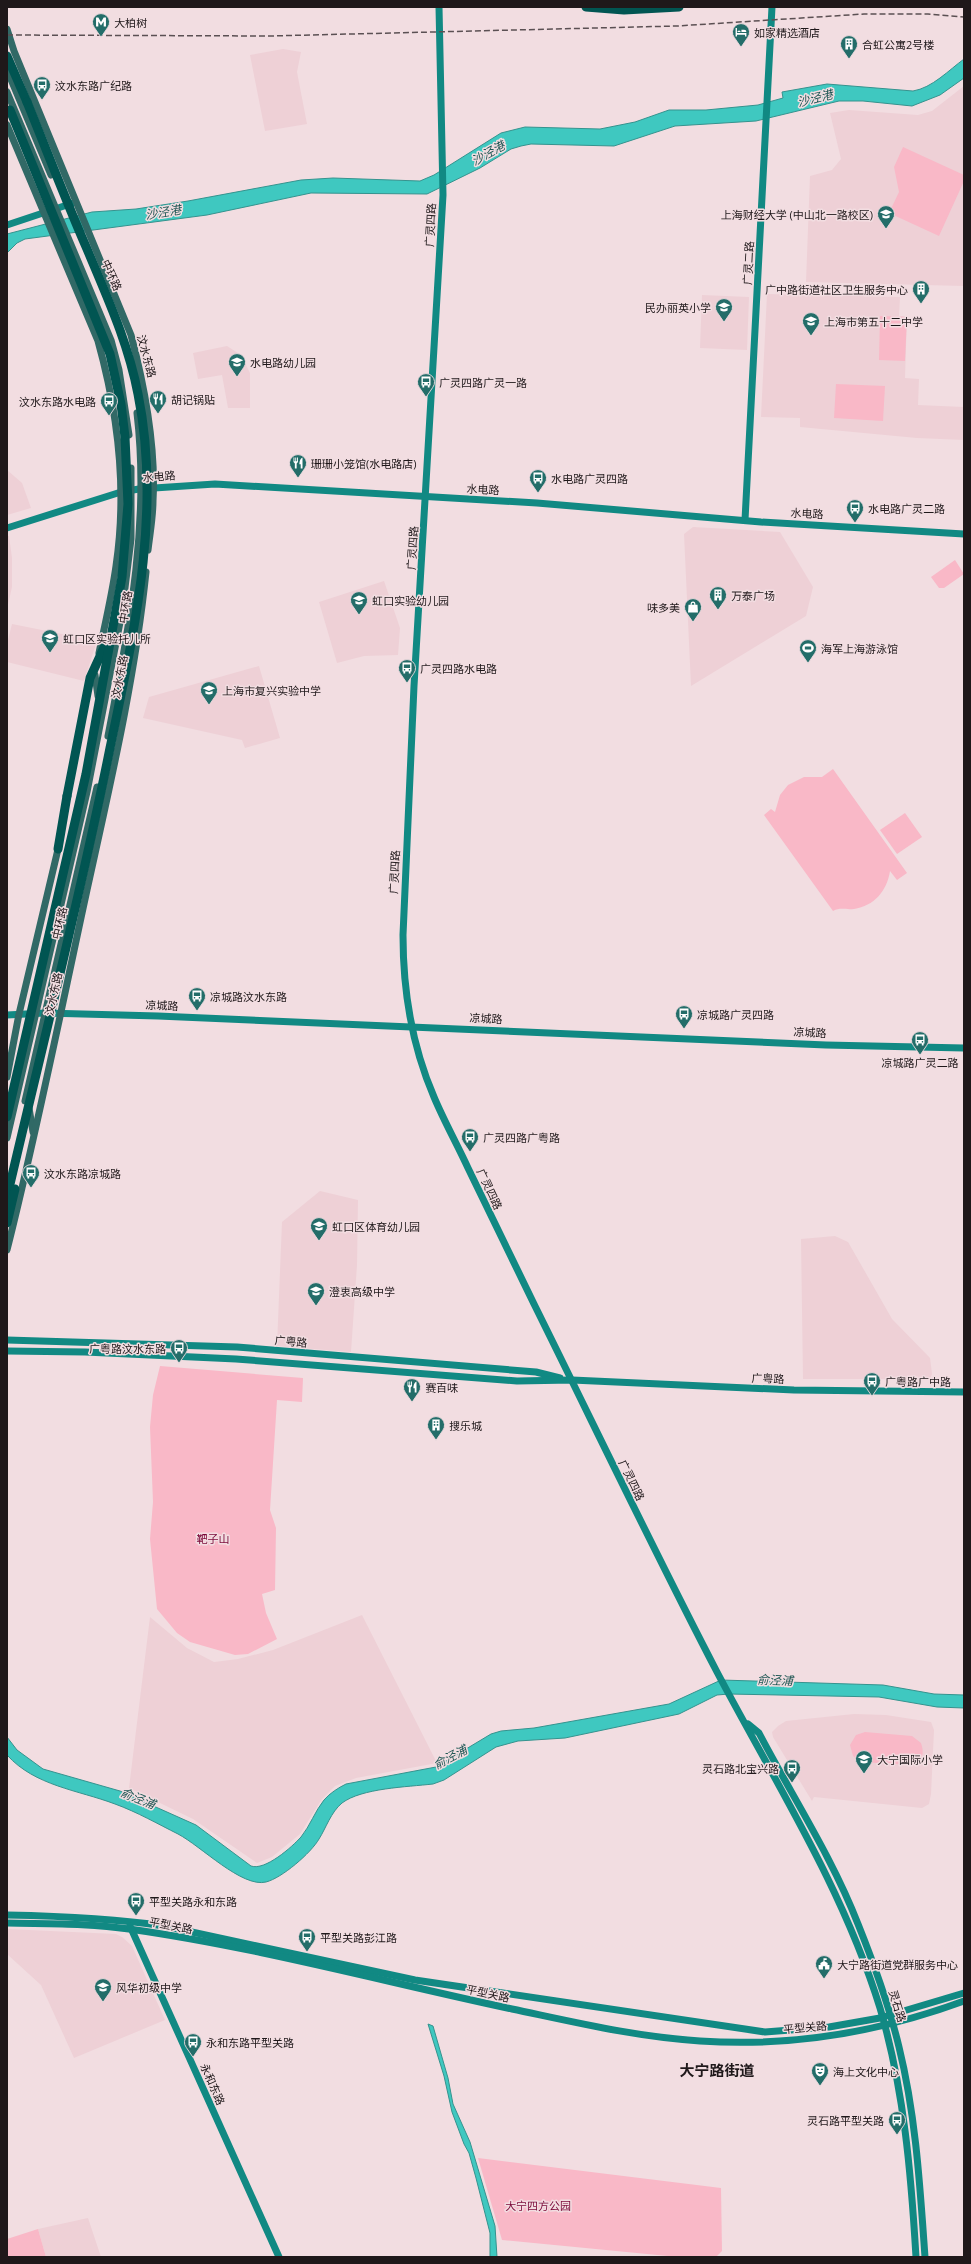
<svg xmlns="http://www.w3.org/2000/svg" width="971" height="2264" font-family="'Open Sans','Noto Sans SC',sans-serif">
<style>
.built{fill:#eed0d6}
.green{fill:#f9b8c7}
.water{fill:#3fc8c0;stroke:#35938e}
.lines{fill:none;stroke-linecap:round;stroke-linejoin:round}
.secondary{stroke:#118983;stroke-width:7}
.primary{stroke:#316966;stroke-width:7}
.highway{stroke:#015552;stroke-width:9}
.rail{stroke:#5b5053;stroke-width:1.5;stroke-dasharray:6 3;stroke-linecap:butt}
.highway-bridge{stroke:#015552;stroke-width:9}
.labels{text-anchor:middle;dominant-baseline:central;stroke-width:3;stroke-linejoin:round;paint-order:stroke}
.poi-label{font-size:11px;fill:#1f181a;stroke:#f2dde1;text-anchor:start}
.street-label{font-size:11px;fill:#1f181a;stroke:#f2dde1}
.park-label{font-size:11px;fill:#7a0939;stroke:#f2dde1}
.water-label{font-size:12px;font-style:italic;fill:#1f5754;stroke:#f2dde1}
.district-label{font-size:15px;font-weight:bold;fill:#1f181a;stroke:#f2dde1}
</style>
<rect width="100%" height="100%" fill="#f2dde1"/>
<g class="built">
<path d="M 283,49 L 301,52 L 297,72 L 307,124 L 265,131 L 250,55 Z"/>
<path d="M 964,86 L 964,286 L 806,282 L 810,176 L 832,170 L 841,159 L 830,113 L 849,110 L 918,115 L 932,111 Z"/>
<path d="M 767,294 L 900,297 L 899,316 L 907,316 L 905,378 L 919,379 L 918,405 L 964,407 L 964,440 L 917,438 L 800,427 L 800,418 L 761,417 Z"/>
<path d="M 702,295 L 749,297 L 747,350 L 700,348 Z"/>
<path d="M 227,346 L 241,355 L 250,373 L 250,408 L 228,408 L 222,375 L 198,379 L 193,353 Z"/>
<path d="M 7,470 L 22,483 L 31,508 L 7,515 Z"/>
<path d="M 693,527 L 780,532 L 813,587 L 806,616 L 691,686 L 684,534 Z"/>
<path d="M 7,536 L 9,536 L 12,558 L 12,587 L 7,609 Z"/>
<path d="M 384,581 L 400,628 L 398,655 L 364,656 L 337,663 L 319,602 Z"/>
<path d="M 12,624 L 97,641 L 84,681 L 7,662 L 7,644 Z"/>
<path d="M 259,666 L 280,738 L 245,748 L 242,740 L 143,718 L 149,697 Z"/>
<path d="M 320,1191 L 358,1200 L 357,1265 L 351,1352 L 277,1346 L 282,1222 Z"/>
<path d="M 835,1236 L 848,1242 L 892,1319 L 930,1358 L 932,1374 L 930,1379 L 803,1379 L 801,1239 Z"/>
<path d="M 362,1615 L 437,1763 L 356,1778 L 335,1786 L 322,1799 L 300,1834 L 272,1857 L 257,1863 L 193,1819 L 129,1788 L 150,1617 L 187,1648 L 214,1662 L 238,1659 L 273,1650 Z"/>
<path d="M 854,1714 L 886,1715 L 931,1722 L 934,1730 L 931,1794 L 929,1804 L 922,1808 L 814,1797 L 812,1801 L 773,1737 L 772,1732 L 778,1726 L 786,1721 Z"/>
<path d="M 7,1929 L 116,1934 L 122,1937 L 132,1946 L 165,2020 L 74,2058 L 41,1985 L 7,1954 Z"/>
<path d="M 88,2218 L 101,2257 L 46,2257 L 38,2229 Z"/>
</g>
<g class="green">
<path d="M 903,147 L 964,175 L 964,181 L 939,236 L 889,213 L 899,192 L 894,167 Z"/>
<path d="M 880,316 L 907,317 L 905,361 L 879,360 Z"/>
<path d="M 836,384 L 885,386 L 883,421 L 834,418 Z"/>
<path d="M 955,560 L 964,574 L 944,588 L 939,588 L 931,577 Z"/>
<path d="M 833,769 L 907,873 L 897,880 L 890,871 C 887,891 874,906 854,909 C 845,910 841,907 833,911 L 764,815 L 771,809 L 775,812 L 780,795 L 788,785 L 804,777 L 822,777 Z"/>
<path d="M 905,813 L 922,837 L 897,854 L 880,830 Z"/>
<path d="M 160,1366 L 303,1378 L 302,1402 L 277,1400 L 270,1510 L 276,1528 L 275,1590 L 262,1594 L 266,1613 L 277,1639 L 248,1654 L 235,1655 L 190,1642 L 177,1633 L 157,1609 L 150,1539 L 153,1502 L 150,1427 L 153,1395 Z"/>
<path d="M 865,1732 L 912,1736 L 921,1743 C 930,1768 902,1765 887,1763 C 876,1763 862,1764 853,1756 L 850,1745 L 856,1735 Z"/>
<path d="M 478,2158 L 721,2188 L 722,2251 L 716,2257 L 678,2257 L 502,2240 Z"/>
<path d="M 38,2229 L 46,2257 L 7,2257 L 7,2239 Z"/>
</g>
<g class="water">
<path d="M 964,59 L 964,78 L 940,95 L 912,106 L 863,101 L 839,101 L 756,121 L 675,126 L 614,146 L 531,144 L 521,146 L 511,149 L 480,168 L 427,194 L 311,193 L 207,215 L 25,239 L 17,243 L 7,253 L 7,234 L 92,212 L 136,209 L 188,201 L 301,180 L 333,178 L 420,181 L 434,175 L 501,133 L 525,127 L 600,129 L 635,122 L 669,110 L 706,110 L 758,105 L 783,98 L 782,92 L 827,84 L 913,91 C 932,88 949,70 964,59 Z"/>
<path d="M 721,1680 L 883,1685 L 934,1694 L 964,1695 L 964,1708 L 937,1707 L 879,1697 L 729,1694 L 717,1695 L 679,1714 L 565,1738 L 518,1741 L 496,1747 L 444,1780 L 433,1784 C 407,1787 362,1788 342,1803 C 331,1812 326,1828 319,1839 C 311,1853 282,1878 266,1882 C 242,1888 201,1846 178,1834 C 158,1824 137,1812 115,1804 C 78,1790 35,1786 7,1755 L 7,1737 L 17,1750 L 43,1769 L 120,1791 L 196,1825 L 251,1866 C 265,1871 292,1847 301,1837 C 310,1826 315,1811 324,1800 C 330,1793 338,1788 346,1784 L 436,1767 L 491,1734 L 501,1731 L 534,1728 L 669,1704 Z"/>
<path d="M 428,2024 L 433,2026 L 448,2078 L 453,2104 L 470,2142 L 495,2226 L 497,2257 L 490,2257 L 490,2233 L 476,2178 L 469,2153 L 464,2144 L 452,2112 L 444,2076 Z"/>
</g>
<g class="lines">
<g class="secondary">
<path d="M 439,7 L 443,195 L 414,686 L 403,935 C 403,990 412,1046 434,1097 C 444,1121 457,1144 468,1168 C 490,1214 512,1259 534,1304 C 595,1427 654,1551 717,1672 C 775,1782 843,1888 880,2008 C 904,2089 911,2173 916,2257"/>
<path d="M 7,225 L 73,203"/>
<path d="M 745,520 L 772,7"/>
<path d="M 7,528 L 121,492 L 139,489 L 215,484 L 537,503 L 761,522 L 964,534"/>
<path d="M 7,1015 L 45,1013 L 158,1016 L 826,1045 L 964,1048"/>
<path d="M 7,1340 L 237,1347 L 536,1372 L 560,1378"/>
<path d="M 7,1351 L 85,1352 L 236,1359 L 517,1381 L 572,1380 L 794,1390 L 964,1392"/>
<path d="M 748,1724 L 759,1733 C 792,1796 832,1857 858,1924 C 874,1964 889,2005 899,2047 C 916,2116 920,2187 925,2257"/>
<path d="M 7,1915 C 60,1916 112,1918 164,1926 L 415,1980 L 765,2032 L 829,2027 L 880,2018 L 964,1993"/>
<path d="M 7,1923 C 48,1924 89,1923 129,1929 C 257,1947 385,1982 512,2009 C 574,2022 636,2037 700,2041 C 789,2047 880,2032 964,2001"/>
<path d="M 130,1926 L 279,2257"/>
</g>
<g class="primary">
<path d="M 7,29 L 14,51 L 131,335 C 145,388 156,446 153,501 C 153,517 150,533 148,550"/>
<path d="M 7,70 L 51,175"/>
<path d="M 7,92 L 111,340 L 119,370 L 129,435"/>
<path d="M 7,125 L 98,341 C 118,413 127,492 116,566 C 112,595 105,624 99,653"/>
<path d="M 95,675 L 98,696"/>
<path d="M 108,736 C 129,627 150,524 137,413"/>
<path d="M 7,1077 L 19,1014 L 59,845"/>
<path d="M 25,1101 L 97,787"/>
<path d="M 29,1108 L 33,1132"/>
<path d="M 7,1138 L 87,792 L 122,612 L 131,539 L 131,468"/>
<path d="M 7,1250 C 37,1131 61,1010 87,890 C 110,785 135,679 146,572"/>
</g>
<g class="highway">
<path d="M 586,7 L 624,10 L 679,7"/>
<path d="M 7,56 L 27,102"/>
<path d="M 58,849 L 67,796"/>
</g>
<path class="rail" d="M 7,35 L 269,36 L 677,26 L 864,14 L 928,14 L 964,17"/>
<g class="highway-bridge">
<path d="M 67,796 L 90,678 L 107,641"/>
<path d="M 7,1117 L 86,774 L 122,577 L 128,504 L 125,437 L 121,404 L 110,354 L 10,110"/>
<path d="M 7,1197 C 42,1047 80,898 110,748 C 134,632 162,512 138,394 C 128,342 107,297 87,249 C 66,201 47,151 27,102"/>
<path d="M 7,1223 L 15,1189"/>
</g>
</g>
<defs>
<g id="metro-pin" transform="scale(0.9)"><path d="M0 17L-7.5 6A9.5 9.5 0 1 1 7.5 6Z" fill="#236d69" stroke="#f2dde1"/><path d="M-5.5 5V-5H-3L0 0L3-5H5.5V5H3V-.5L0 4L-3-.5V5Z" fill="#fff"/></g>
<g id="hotel-pin" transform="scale(0.9)"><path d="M0 17L-7.5 6A9.5 9.5 0 1 1 7.5 6Z" fill="#236d69" stroke="#f2dde1"/><path d="M-6-4.5h1.5V1H6V5H4.5V3h-9V5H-6ZM-4 0a1.8 1.8 0 1 1 3.6 0ZM.5 0V-2.5h3Q6-2.5 6 0Z" fill="#fff"/></g>
<g id="building-pin" transform="scale(0.9)"><path d="M0 17L-7.5 6A9.5 9.5 0 1 1 7.5 6Z" fill="#236d69" stroke="#f2dde1"/><path d="M-4-6H4V6H1V3H-1V6H-4ZM-2.5-4.3h1.7v1.8h-1.7ZM.8-4.3h1.7v1.8H.8ZM-2.5-1h1.7V.8h-1.7ZM.8-1h1.7V.8H.8Z" fill="#fff"/></g>
<g id="bus-pin" transform="scale(0.9)"><path d="M0 17L-7.5 6A9.5 9.5 0 1 1 7.5 6Z" fill="#236d69" stroke="#f2dde1"/><path d="M-5-6H5V4H4V6H2V4H-2V6H-4V4H-5ZM-3.5-4V0h7V-4ZM-3.5 1.2v1.5H-2V1.2ZM2 1.2v1.5H3.5V1.2Z" fill="#fff"/></g>
<g id="university-pin" transform="scale(0.9)"><path d="M0 17L-7.5 6A9.5 9.5 0 1 1 7.5 6Z" fill="#236d69" stroke="#f2dde1"/><path d="M0-5L7-2L0 1L-7-2ZM-4 1L0 2.5L4 1V4Q0 6-4 4Z" fill="#fff"/></g>
<g id="school-pin" transform="scale(0.9)"><path d="M0 17L-7.5 6A9.5 9.5 0 1 1 7.5 6Z" fill="#236d69" stroke="#f2dde1"/><path d="M0-5L7-2L0 1L-7-2ZM-4 1L0 2.5L4 1V4Q0 6-4 4Z" fill="#fff"/></g>
<g id="restaurant-pin" transform="scale(0.9)"><path d="M0 17L-7.5 6A9.5 9.5 0 1 1 7.5 6Z" fill="#236d69" stroke="#f2dde1"/><path d="M-5-6h1v4h1v-4h1v4h1v-4h1v5L-1.5 .5V6h-2V.5L-5-1ZM5-6V6H3V1.5H1.5Q1.5-4 5-6Z" fill="#fff"/></g>
<g id="shop-pin" transform="scale(0.9)"><path d="M0 17L-7.5 6A9.5 9.5 0 1 1 7.5 6Z" fill="#236d69" stroke="#f2dde1"/><path d="M-5-2.5h2.3a2.7 3.5 0 0 1 5.4 0H5L5.5 6h-11ZM-1.5-2.5h3a1.5 2.3 0 0 0-3 0Z" fill="#fff"/></g>
<g id="stadium-pin" transform="scale(0.9)"><path d="M0 17L-7.5 6A9.5 9.5 0 1 1 7.5 6Z" fill="#236d69" stroke="#f2dde1"/><path d="M0-5a6.5 5 0 1 0 0 10a6.5 5 0 1 0 0-10ZM-3.5-1.8h7v3.6h-7Z" fill="#fff"/></g>
<g id="civic-pin" transform="scale(0.9)"><path d="M0 17L-7.5 6A9.5 9.5 0 1 1 7.5 6Z" fill="#236d69" stroke="#f2dde1"/><path d="M-.6-6.5H3V-4.5H.6V-3L4-1V1h2V6H-6V1h2V-1L-.6-3ZM-1.2 2.5V6h2.4V2.5Z" fill="#fff"/></g>
<g id="theatre-pin" transform="scale(0.9)"><path d="M0 17L-7.5 6A9.5 9.5 0 1 1 7.5 6Z" fill="#236d69" stroke="#f2dde1"/><path d="M-5-5.5Q0-4 5-5.5V0Q5 5 0 6Q-5 5-5 0ZM-3.3-2.5H-1v1.5H-3.3ZM1-2.5H3.3v1.5H1ZM-2.8 1Q0 5.5 2.8 1Z" fill="#fff"/></g>
</defs>
<g fill-rule="evenodd">
<use href="#metro-pin" x="101" y="22"/>
<use href="#hotel-pin" x="741" y="32"/>
<use href="#building-pin" x="849" y="44"/>
<use href="#bus-pin" x="42" y="85"/>
<use href="#university-pin" x="886" y="214"/>
<use href="#building-pin" x="921" y="289"/>
<use href="#school-pin" x="724" y="307"/>
<use href="#school-pin" x="811" y="321"/>
<use href="#school-pin" x="237" y="362"/>
<use href="#bus-pin" x="426" y="382"/>
<use href="#restaurant-pin" x="158" y="399"/>
<use href="#bus-pin" x="109" y="401"/>
<use href="#restaurant-pin" x="298" y="463"/>
<use href="#bus-pin" x="538" y="478"/>
<use href="#bus-pin" x="855" y="508"/>
<use href="#building-pin" x="718" y="595"/>
<use href="#school-pin" x="359" y="600"/>
<use href="#shop-pin" x="693" y="607"/>
<use href="#school-pin" x="50" y="638"/>
<use href="#stadium-pin" x="808" y="648"/>
<use href="#bus-pin" x="407" y="668"/>
<use href="#school-pin" x="209" y="690"/>
<use href="#bus-pin" x="197" y="996"/>
<use href="#bus-pin" x="684" y="1014"/>
<use href="#bus-pin" x="920" y="1040"/>
<use href="#bus-pin" x="470" y="1137"/>
<use href="#bus-pin" x="31" y="1173"/>
<use href="#school-pin" x="319" y="1226"/>
<use href="#school-pin" x="316" y="1291"/>
<use href="#bus-pin" x="179" y="1348"/>
<use href="#bus-pin" x="872" y="1381"/>
<use href="#restaurant-pin" x="412" y="1387"/>
<use href="#building-pin" x="436" y="1425"/>
<use href="#school-pin" x="864" y="1759"/>
<use href="#bus-pin" x="792" y="1768"/>
<use href="#bus-pin" x="136" y="1901"/>
<use href="#bus-pin" x="307" y="1937"/>
<use href="#civic-pin" x="824" y="1964"/>
<use href="#school-pin" x="103" y="1987"/>
<use href="#bus-pin" x="193" y="2042"/>
<use href="#theatre-pin" x="820" y="2071"/>
<use href="#bus-pin" x="897" y="2120"/>
</g>
<g class="labels">
<g class="poi-label">
<text x="114" y="22">大柏树</text>
<text x="754" y="32">如家精选酒店</text>
<text x="862" y="44">合虹公寓2号楼</text>
<text x="55" y="85">汶水东路广纪路</text>
<text x="873" y="214" text-anchor="end">上海财经大学 (中山北一路校区)</text>
<text x="908" y="289" text-anchor="end">广中路街道社区卫生服务中心</text>
<text x="711" y="307" text-anchor="end">民办丽英小学</text>
<text x="824" y="321">上海市第五十二中学</text>
<text x="250" y="362">水电路幼儿园</text>
<text x="439" y="382">广灵四路广灵一路</text>
<text x="171" y="399">胡记锅贴</text>
<text x="96" y="401" text-anchor="end">汶水东路水电路</text>
<text x="311" y="463">珊珊小笼馆(水电路店)</text>
<text x="551" y="478">水电路广灵四路</text>
<text x="868" y="508">水电路广灵二路</text>
<text x="731" y="595">万泰广场</text>
<text x="372" y="600">虹口实验幼儿园</text>
<text x="680" y="607" text-anchor="end">味多美</text>
<text x="63" y="638">虹口区实验托儿所</text>
<text x="821" y="648">海军上海游泳馆</text>
<text x="420" y="668">广灵四路水电路</text>
<text x="222" y="690">上海市复兴实验中学</text>
<text x="210" y="996">凉城路汶水东路</text>
<text x="697" y="1014">凉城路广灵四路</text>
<text x="920" y="1062" text-anchor="middle">凉城路广灵二路</text>
<text x="483" y="1137">广灵四路广粤路</text>
<text x="44" y="1173">汶水东路凉城路</text>
<text x="332" y="1226">虹口区体育幼儿园</text>
<text x="329" y="1291">澄衷高级中学</text>
<text x="166" y="1348" text-anchor="end">广粤路汶水东路</text>
<text x="885" y="1381">广粤路广中路</text>
<text x="425" y="1387">赛百味</text>
<text x="449" y="1425">搜乐城</text>
<text x="877" y="1759">大宁国际小学</text>
<text x="779" y="1768" text-anchor="end">灵石路北宝兴路</text>
<text x="149" y="1901">平型关路永和东路</text>
<text x="320" y="1937">平型关路彭江路</text>
<text x="837" y="1964">大宁路街道党群服务中心</text>
<text x="116" y="1987">风华初级中学</text>
<text x="206" y="2042">永和东路平型关路</text>
<text x="833" y="2071">海上文化中心</text>
<text x="884" y="2120" text-anchor="end">灵石路平型关路</text>
</g>
<g class="street-label">
<text transform="translate(430 225) rotate(-87)">广灵四路</text>
<text transform="translate(748 263) rotate(-87)">广灵二路</text>
<text transform="translate(112 275) rotate(66)">中环路</text>
<text transform="translate(147 356) rotate(75)">汶水东路</text>
<text transform="translate(159 476) rotate(-4)">水电路</text>
<text transform="translate(483 489) rotate(3)">水电路</text>
<text transform="translate(807 513) rotate(3)">水电路</text>
<text transform="translate(412 548) rotate(-86)">广灵四路</text>
<text transform="translate(125 607) rotate(-81)">中环路</text>
<text transform="translate(119 677) rotate(-79)">汶水东路</text>
<text transform="translate(394 872) rotate(-87)">广灵四路</text>
<text transform="translate(59 923) rotate(-77)">中环路</text>
<text transform="translate(53 994) rotate(-78)">汶水东路</text>
<text transform="translate(162 1005) rotate(2)">凉城路</text>
<text transform="translate(486 1018) rotate(3)">凉城路</text>
<text transform="translate(810 1032) rotate(3)">凉城路</text>
<text transform="translate(490 1189) rotate(65)">广灵四路</text>
<text transform="translate(291 1341) rotate(5)">广粤路</text>
<text transform="translate(768 1378) rotate(2)">广粤路</text>
<text transform="translate(632 1480) rotate(64)">广灵四路</text>
<text transform="translate(171 1925) rotate(11)">平型关路</text>
<text transform="translate(488 1993) rotate(12)">平型关路</text>
<text transform="translate(898 2006) rotate(73)">灵石路</text>
<text transform="translate(805 2027) rotate(-5)">平型关路</text>
<text transform="translate(213 2084) rotate(66)">永和东路</text>
</g>
<g class="park-label">
<text x="213" y="1538">靶子山</text>
<text x="538" y="2205">大宁四方公园</text>
</g>
<g class="water-label">
<text transform="translate(815 98) rotate(-14)">沙泾港</text>
<text transform="translate(488 153) rotate(-29)">沙泾港</text>
<text transform="translate(163 212) rotate(-9)">沙泾港</text>
<text transform="translate(775 1680) rotate(2)">俞泾浦</text>
<text transform="translate(450 1757) rotate(-28)">俞泾浦</text>
<text transform="translate(138 1798) rotate(22)">俞泾浦</text>
</g>
<g class="district-label">
<text x="717" y="2070">大宁路街道</text>
</g>
</g>
<rect width="971" height="2264" fill="none" stroke="#1f181a" stroke-width="16"/>
</svg>
